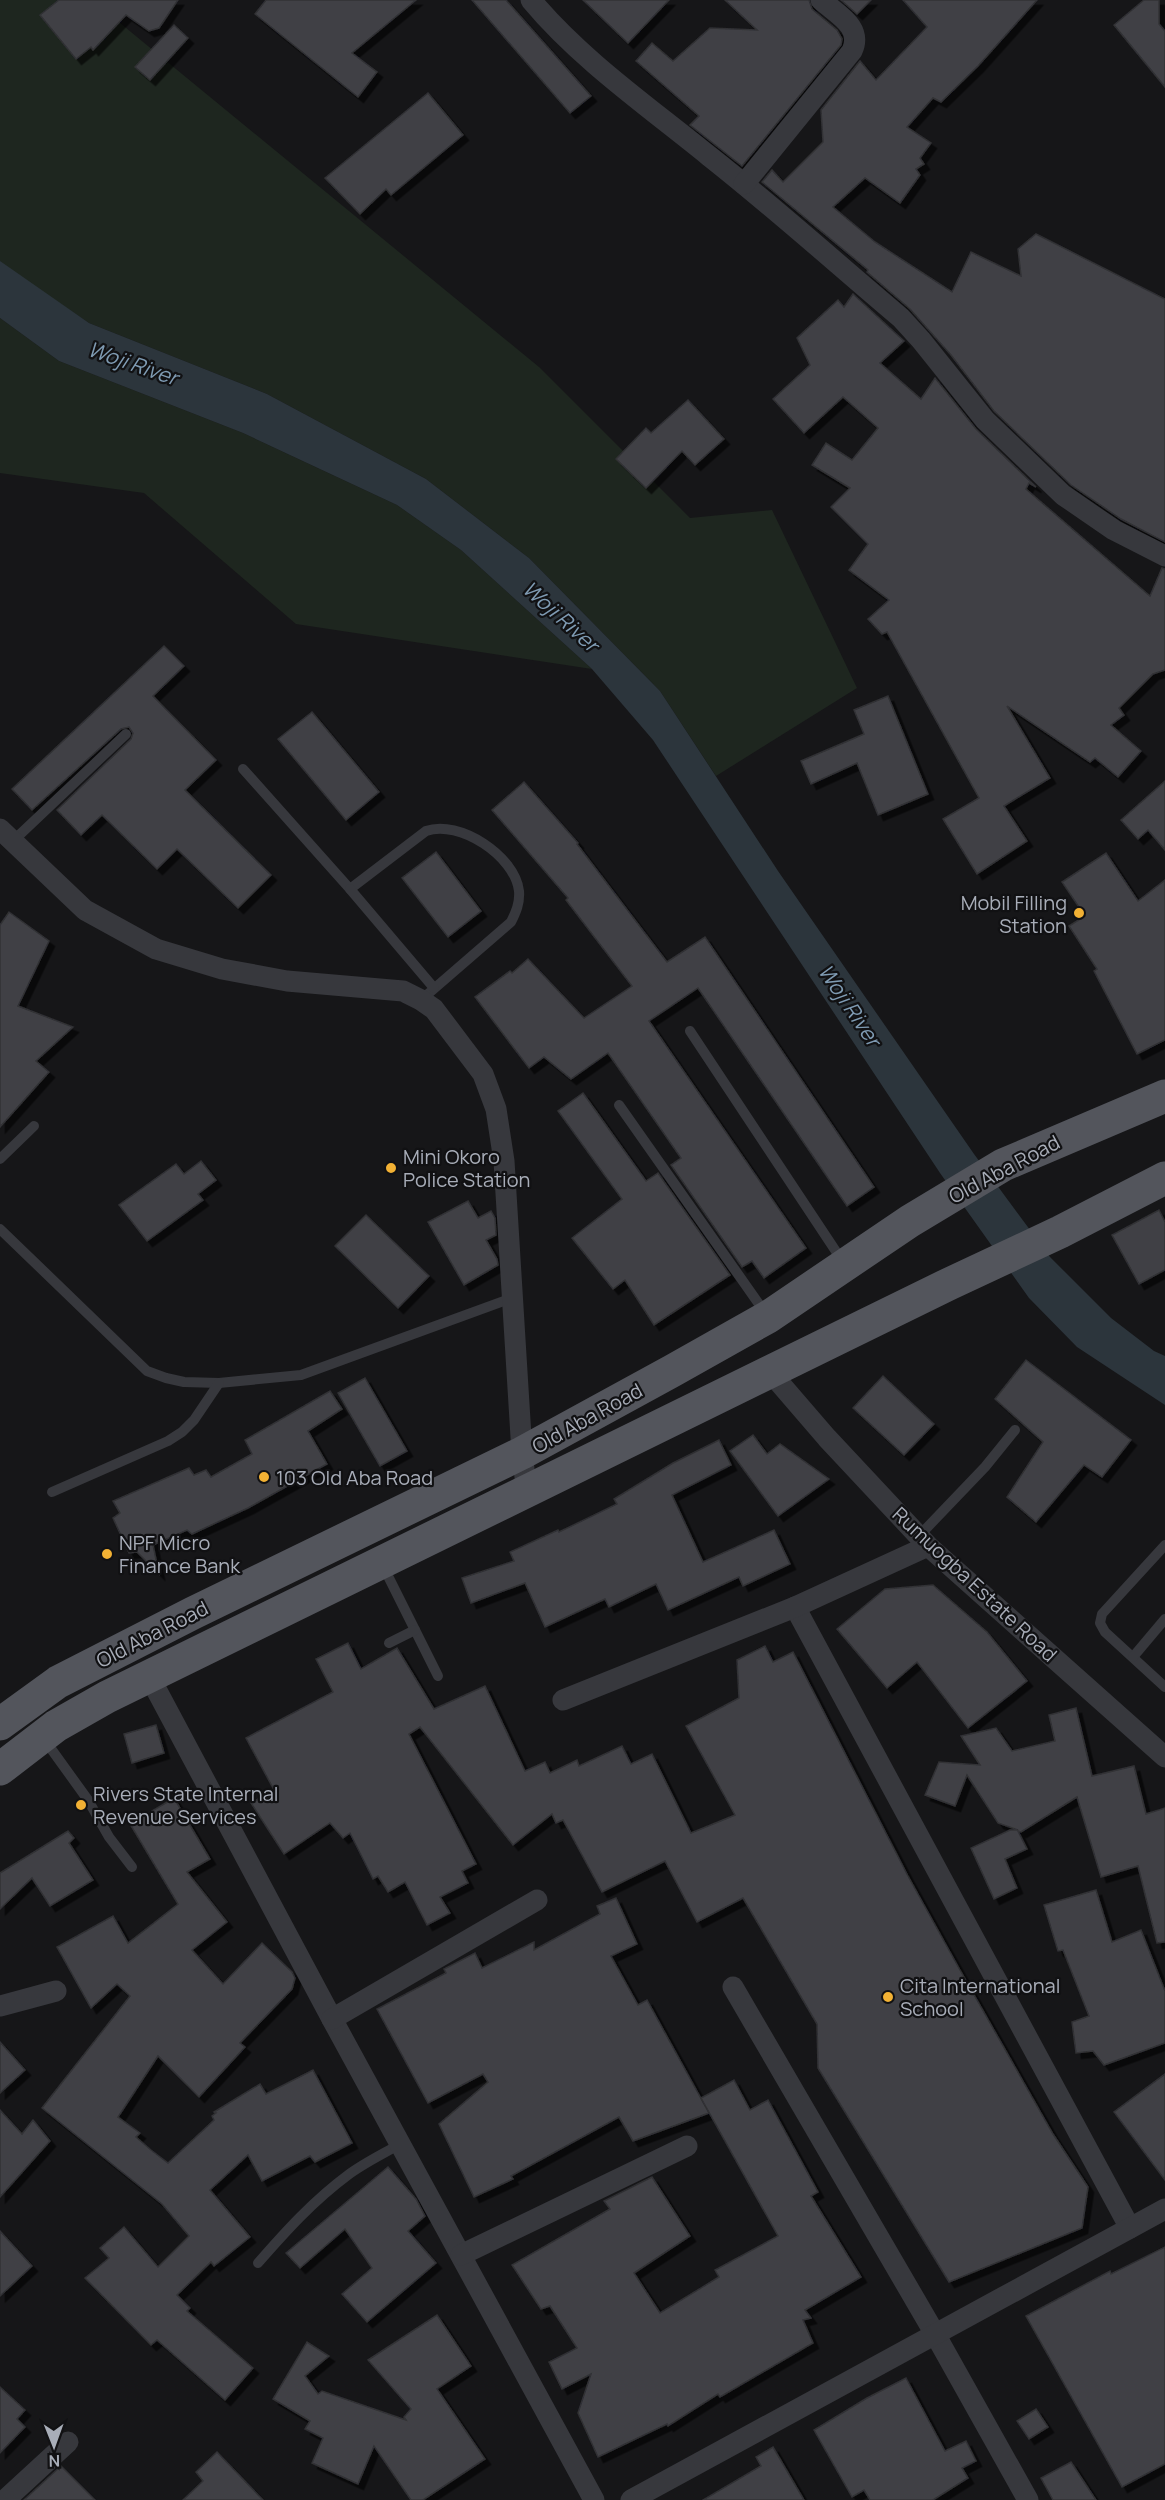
<svg xmlns="http://www.w3.org/2000/svg" width="1165" height="2500" font-family="Manrope,sans-serif">
<style>
.green{fill:#1e261f}
.water{fill:#2c353c}
.building{fill:#404145;stroke:#303034;stroke-width:1.5;filter:url(#shadow)}
.lines{fill:none;stroke-linecap:round;stroke-linejoin:round}
.lane{stroke:#37383d;stroke-width:10}
.street{stroke:#37383d;stroke-width:21}
.primary{stroke:#53555c;stroke-width:33}
.poi-dot{fill:#f2b134;stroke:#111113;stroke-width:2}
.labels{text-anchor:middle;dominant-baseline:central;stroke-width:4.5;stroke-linejoin:round;paint-order:stroke}
.poi-label{font-size:20px;fill:#a8adb8;stroke:#111113;text-anchor:start}
.street-label{font-size:20px;fill:#a8adb8;stroke:#111113}
.water-label{font-size:21px;font-style:italic;fill:#7f9bb3;stroke:#111113}
</style>
<defs>
<filter id="shadow"><feDropShadow dx="5.5" dy="5.5" stdDeviation="0" flood-color="#0009"/></filter>
</defs>
<rect width="100%" height="100%" fill="#161618"/>
<g class="green">
<path d="M 0,0 L 92,0 L 539,367 L 690,518 L 772,510 L 857,688 L 716,776 L 660,691 L 529,558 L 426,479 L 267,394 L 89,323 L 2,265 L 0,261 Z"/>
<path d="M 0,318 L 59,361 L 243,433 L 397,505 L 461,550 L 592,669 L 296,624 L 144,493 L 0,473 Z"/>
</g>
<path class="water" d="M 0,261 L 89,323 L 267,394 L 426,479 L 529,558 L 660,691 L 778,871 L 974,1154 L 1050,1257 L 1111,1318 L 1154,1351 L 1165,1356 L 1165,1405 L 1077,1347 L 1029,1298 L 940,1173 L 653,740 L 592,669 L 461,550 L 397,505 L 243,433 L 59,361 L 0,318 Z"/>
<g class="building">
<path d="M 59,0 L 178,0 L 159,28 L 149,31 L 126,15 L 93,50 L 91,47 L 76,59 L 40,15 Z"/>
<path d="M 266,0 L 416,0 L 352,53 L 377,72 L 358,97 L 255,14 Z"/>
<path d="M 472,0 L 506,0 L 591,96 L 570,113 Z"/>
<path d="M 583,0 L 669,0 L 628,43 Z"/>
<path d="M 725,0 L 809,0 L 812,9 L 837,30 L 842,39 L 841,45 L 742,166 L 690,125 L 699,116 L 636,61 L 652,43 L 673,61 L 710,28 L 757,30 Z"/>
<path d="M 841,0 L 871,0 L 857,14 Z"/>
<path d="M 903,0 L 1037,0 L 978,66 L 941,102 L 933,98 L 907,127 L 931,143 L 920,158 L 924,164 L 916,169 L 920,175 L 900,203 L 865,178 L 833,207 L 875,242 L 952,292 L 971,252 L 1021,276 L 1018,249 L 1036,234 L 1165,299 L 1165,542 L 1121,519 L 1071,485 L 994,411 L 951,355 L 910,309 L 867,272 L 868,270 L 762,182 L 772,170 L 783,182 L 823,142 L 821,110 L 860,61 L 876,80 L 927,27 Z"/>
<path d="M 1144,0 L 1159,0 L 1159,24 L 1165,31 L 1165,87 L 1114,25 Z"/>
<path d="M 174,25 L 188,38 L 150,80 L 135,67 Z"/>
<path d="M 428,93 L 463,135 L 391,195 L 386,189 L 360,214 L 325,178 Z"/>
<path d="M 853,294 L 904,341 L 880,363 L 921,399 L 935,378 L 976,429 L 1036,487 L 1029,483 L 1026,489 L 1150,596 L 1162,568 L 1165,569 L 1165,670 L 1153,674 L 1119,708 L 1124,715 L 1111,725 L 1141,751 L 1118,777 L 1095,758 L 1090,762 L 1007,706 L 1050,778 L 1004,806 L 1027,841 L 977,874 L 943,819 L 979,798 L 887,632 L 882,634 L 868,619 L 889,600 L 849,570 L 868,544 L 831,507 L 850,488 L 812,465 L 826,443 L 852,460 L 878,428 L 843,397 L 804,433 L 773,399 L 810,365 L 797,338 L 838,300 L 844,307 Z"/>
<path d="M 688,400 L 724,439 L 695,465 L 682,451 L 646,488 L 616,459 L 646,428 L 651,433 Z"/>
<path d="M 164,646 L 184,666 L 153,696 L 216,760 L 185,790 L 271,875 L 238,908 L 177,849 L 157,869 L 102,815 L 81,835 L 57,810 L 131,739 L 133,733 L 129,727 L 121,729 L 32,810 L 12,789 Z"/>
<path d="M 888,696 L 928,794 L 878,815 L 857,763 L 811,784 L 801,761 L 864,734 L 854,710 Z"/>
<path d="M 312,712 L 379,792 L 346,820 L 278,739 Z"/>
<path d="M 1165,781 L 1165,850 L 1148,830 L 1138,839 L 1121,820 Z"/>
<path d="M 524,782 L 578,843 L 577,844 L 667,962 L 705,937 L 874,1187 L 847,1206 L 698,988 L 649,1021 L 806,1248 L 764,1278 L 752,1261 L 742,1267 L 671,1165 L 681,1158 L 608,1053 L 571,1079 L 544,1057 L 529,1068 L 475,997 L 510,971 L 512,973 L 528,959 L 584,1018 L 632,986 L 566,900 L 568,898 L 492,810 Z"/>
<path d="M 436,852 L 481,911 L 448,937 L 402,878 Z"/>
<path d="M 1106,853 L 1138,901 L 1165,880 L 1165,1040 L 1137,1054 L 1094,971 L 1097,969 L 1069,926 L 1085,916 L 1062,882 Z"/>
<path d="M 9,912 L 49,941 L 18,1006 L 73,1027 L 36,1061 L 49,1072 L 0,1127 L 0,925 Z"/>
<path d="M 583,1093 L 646,1181 L 658,1173 L 730,1275 L 654,1325 L 625,1280 L 613,1289 L 572,1238 L 622,1199 L 558,1111 Z"/>
<path d="M 201,1161 L 216,1180 L 198,1194 L 203,1200 L 147,1241 L 119,1205 L 176,1164 L 184,1174 Z"/>
<path d="M 468,1201 L 478,1218 L 491,1211 L 495,1218 L 496,1235 L 486,1240 L 497,1259 L 498,1265 L 464,1285 L 428,1222 Z"/>
<path d="M 1159,1210 L 1165,1222 L 1165,1270 L 1139,1284 L 1112,1235 Z"/>
<path d="M 366,1215 L 429,1276 L 398,1308 L 335,1246 Z"/>
<path d="M 1026,1360 L 1131,1440 L 1102,1477 L 1084,1465 L 1036,1522 L 1007,1497 L 1043,1442 L 995,1399 Z"/>
<path d="M 883,1376 L 934,1424 L 904,1455 L 853,1408 Z"/>
<path d="M 365,1378 L 407,1451 L 380,1466 L 338,1393 Z"/>
<path d="M 330,1391 L 342,1409 L 308,1431 L 327,1464 L 248,1508 L 192,1534 L 187,1530 L 153,1545 L 159,1574 L 137,1552 L 129,1553 L 113,1518 L 120,1513 L 113,1501 L 189,1468 L 194,1475 L 206,1470 L 211,1477 L 252,1454 L 245,1440 Z"/>
<path d="M 753,1435 L 767,1454 L 780,1444 L 829,1479 L 778,1516 L 730,1451 Z"/>
<path d="M 719,1440 L 731,1465 L 672,1495 L 703,1562 L 774,1530 L 790,1564 L 743,1586 L 739,1577 L 668,1610 L 656,1584 L 609,1607 L 605,1599 L 545,1627 L 525,1583 L 471,1603 L 462,1578 L 514,1561 L 510,1552 L 558,1530 L 559,1532 L 617,1504 L 614,1499 L 673,1463 Z"/>
<path d="M 933,1585 L 987,1632 L 1027,1681 L 968,1728 L 917,1662 L 887,1688 L 837,1629 L 885,1589 Z"/>
<path d="M 348,1643 L 361,1669 L 397,1648 L 434,1709 L 485,1686 L 525,1771 L 545,1762 L 550,1773 L 577,1760 L 579,1766 L 622,1746 L 631,1764 L 652,1754 L 691,1833 L 735,1815 L 686,1726 L 739,1698 L 737,1660 L 765,1646 L 773,1662 L 793,1652 L 908,1876 L 960,1970 L 1053,2134 L 1088,2187 L 1082,2228 L 949,2282 L 818,2068 L 817,2024 L 743,1898 L 697,1922 L 665,1861 L 602,1892 L 563,1820 L 556,1823 L 552,1814 L 513,1845 L 420,1727 L 409,1734 L 476,1864 L 462,1871 L 468,1883 L 440,1897 L 450,1913 L 427,1925 L 405,1882 L 388,1892 L 378,1876 L 373,1879 L 350,1833 L 343,1838 L 330,1823 L 284,1854 L 251,1803 L 274,1790 L 246,1738 L 333,1692 L 316,1659 Z"/>
<path d="M 1076,1708 L 1092,1776 L 1134,1766 L 1146,1814 L 1165,1808 L 1165,1942 L 1157,1943 L 1138,1866 L 1101,1877 L 1077,1797 L 1021,1832 L 1018,1831 L 1027,1849 L 1005,1859 L 1017,1888 L 994,1899 L 971,1848 L 1010,1830 L 1018,1830 L 998,1823 L 967,1775 L 955,1806 L 925,1795 L 939,1762 L 980,1765 L 961,1736 L 996,1728 L 1012,1751 L 1055,1741 L 1049,1715 Z"/>
<path d="M 156,1725 L 164,1753 L 132,1763 L 124,1734 Z"/>
<path d="M 174,1798 L 210,1859 L 187,1872 L 227,1922 L 192,1950 L 223,1984 L 262,1943 L 292,1972 L 295,1978 L 292,1989 L 240,2043 L 245,2047 L 199,2097 L 158,2056 L 118,2117 L 140,2133 L 136,2137 L 151,2150 L 168,2163 L 214,2120 L 212,2116 L 216,2113 L 214,2112 L 260,2084 L 266,2094 L 313,2070 L 352,2143 L 315,2162 L 310,2156 L 262,2181 L 248,2155 L 210,2190 L 250,2237 L 214,2266 L 211,2262 L 177,2295 L 190,2308 L 187,2311 L 253,2368 L 225,2400 L 157,2340 L 151,2345 L 85,2278 L 109,2258 L 100,2248 L 124,2227 L 158,2267 L 189,2236 L 162,2204 L 42,2108 L 130,1996 L 117,1984 L 91,2008 L 57,1947 L 113,1916 L 128,1943 L 178,1904 L 130,1824 Z"/>
<path d="M 68,1831 L 74,1838 L 69,1843 L 93,1880 L 50,1906 L 32,1878 L 0,1909 L 0,1873 Z"/>
<path d="M 1096,1890 L 1112,1942 L 1141,1930 L 1165,1991 L 1165,2043 L 1104,2065 L 1093,2051 L 1076,2053 L 1072,2022 L 1089,2016 L 1063,1950 L 1058,1951 L 1044,1905 Z"/>
<path d="M 616,1898 L 637,1944 L 611,1956 L 638,2005 L 647,2000 L 709,2113 L 633,2141 L 619,2117 L 511,2176 L 513,2179 L 474,2197 L 439,2124 L 488,2082 L 483,2074 L 428,2103 L 377,2009 L 446,1973 L 444,1969 L 475,1953 L 482,1968 L 534,1942 L 534,1950 L 600,1914 L 597,1906 Z"/>
<path d="M 0,2042 L 25,2070 L 0,2093 Z"/>
<path d="M 1165,2074 L 1165,2180 L 1114,2112 Z"/>
<path d="M 734,2080 L 750,2110 L 768,2100 L 818,2192 L 811,2196 L 861,2277 L 805,2310 L 811,2318 L 803,2320 L 813,2343 L 720,2397 L 718,2394 L 668,2426 L 667,2424 L 598,2457 L 578,2413 L 591,2374 L 562,2389 L 549,2362 L 577,2348 L 550,2306 L 541,2309 L 512,2265 L 610,2209 L 604,2201 L 652,2177 L 690,2236 L 634,2273 L 660,2313 L 719,2277 L 715,2270 L 778,2236 L 701,2098 Z"/>
<path d="M 0,2110 L 22,2134 L 33,2120 L 50,2141 L 0,2197 Z"/>
<path d="M 388,2167 L 416,2199 L 425,2216 L 408,2231 L 436,2263 L 367,2322 L 342,2294 L 372,2268 L 345,2229 L 300,2268 L 286,2253 Z"/>
<path d="M 0,2231 L 32,2266 L 0,2296 Z"/>
<path d="M 1165,2247 L 1165,2464 L 1122,2487 L 1026,2316 L 1110,2271 L 1111,2274 Z"/>
<path d="M 437,2315 L 471,2366 L 437,2389 L 485,2459 L 423,2500 L 411,2500 L 374,2446 L 358,2484 L 312,2463 L 323,2438 L 305,2429 L 310,2421 L 273,2399 L 307,2342 L 329,2356 L 305,2376 L 318,2394 L 322,2391 L 406,2420 L 404,2417 L 411,2409 L 368,2360 Z"/>
<path d="M 906,2378 L 945,2451 L 966,2441 L 976,2461 L 962,2468 L 968,2478 L 933,2500 L 870,2500 L 864,2490 L 852,2497 L 814,2430 L 867,2398 Z"/>
<path d="M 0,2387 L 25,2410 L 17,2419 L 25,2427 L 0,2453 Z"/>
<path d="M 1036,2409 L 1048,2427 L 1029,2439 L 1017,2421 Z"/>
<path d="M 773,2447 L 804,2500 L 703,2500 L 761,2466 L 756,2457 Z"/>
<path d="M 217,2452 L 263,2500 L 183,2500 L 203,2481 L 196,2472 Z"/>
<path d="M 1071,2462 L 1096,2500 L 1053,2500 L 1041,2478 Z"/>
<path d="M 61,2466 L 95,2500 L 24,2500 Z"/>
</g>
<g class="lines">
<g class="lane">
<path d="M 243,769 L 350,889 L 426,831 C 459,819 515,856 519,891 C 520,903 516,912 511,922 L 421,1000"/>
<path d="M 13,841 L 126,734"/>
<path d="M 350,889 L 434,988"/>
<path d="M 690,1031 L 843,1262"/>
<path d="M 619,1105 L 766,1314"/>
<path d="M 0,1159 L 34,1126"/>
<path d="M 0,1229 L 147,1371 L 166,1378 L 184,1382 L 219,1383 L 301,1375 L 512,1298"/>
<path d="M 52,1492 L 168,1441 L 182,1432 L 194,1420 L 219,1383"/>
<path d="M 919,1536 L 985,1467 L 1015,1430"/>
<path d="M 1165,1545 L 1102,1614 L 1100,1623 L 1105,1632 L 1165,1687"/>
<path d="M 383,1566 L 438,1676"/>
<path d="M 389,1643 L 415,1630"/>
<path d="M 1133,1657 L 1165,1619"/>
<path d="M 44,1739 L 88,1800 L 109,1837 L 132,1867"/>
<path d="M 258,2263 C 286,2231 313,2201 348,2175 C 364,2163 383,2154 400,2144"/>
</g>
<g class="street">
<path d="M 531,0 C 581,60 649,107 709,156 C 775,208 837,264 901,318 L 921,340 L 985,420 L 1063,495 L 1114,530 L 1165,556"/>
<path d="M 744,184 L 852,51 C 863,27 838,15 821,0"/>
<path d="M 0,829 L 85,910 L 156,949 L 222,969 L 287,981 L 403,991 L 421,1000 L 434,1009 L 483,1074 L 496,1109 L 504,1161 L 522,1453 L 527,1493"/>
<path d="M 771,1373 L 827,1438 L 928,1546 L 1165,1757"/>
<path d="M 795,1607 L 1130,2228"/>
<path d="M 149,1676 L 332,2019 L 594,2500"/>
<path d="M 563,1700 L 795,1607 L 928,1546"/>
<path d="M 733,1987 L 935,2334 L 1028,2500"/>
<path d="M 0,2006 L 56,1991"/>
<path d="M 332,2019 L 537,1900"/>
<path d="M 461,2255 L 687,2146"/>
<path d="M 5,2500 L 68,2442"/>
<path d="M 631,2500 L 1165,2209"/>
</g>
<g class="primary">
<path d="M 0,1724 L 58,1682 L 193,1613 L 522,1453 L 672,1371 L 768,1317 L 910,1221 L 1003,1165 L 1165,1096"/>
<path d="M 0,1769 L 56,1726 L 107,1697 L 949,1284 L 1060,1232 L 1165,1178"/>
</g>
</g>
<g class="poi-dot">
<circle cx="1079" cy="913" r="6"/>
<circle cx="391" cy="1168" r="6"/>
<circle cx="264" cy="1477" r="6"/>
<circle cx="107" cy="1554" r="6"/>
<circle cx="81" cy="1805" r="6"/>
<circle cx="888" cy="1997" r="6"/>
</g>
<g class="labels">
<g class="poi-label">
<text x="1067" y="902" text-anchor="end">Mobil Filling<tspan x="1067" dy="23">Station</tspan></text>
<text x="403" y="1156">Mini Okoro<tspan x="403" dy="23">Police Station</tspan></text>
<text x="276" y="1477">103 Old Aba Road</text>
<text x="119" y="1542">NPF Micro<tspan x="119" dy="23">Finance Bank</tspan></text>
<text x="93" y="1793">Rivers State Internal<tspan x="93" dy="23">Revenue Services</tspan></text>
<text x="900" y="1985">Cita International<tspan x="900" dy="23">School</tspan></text>
</g>
<g class="street-label">
<text transform="translate(1004 1169) rotate(-28)">Old Aba Road</text>
<text transform="translate(587 1418) rotate(-29)">Old Aba Road</text>
<text transform="translate(975 1584) rotate(43)">Rumuogba Estate Road</text>
<text transform="translate(152 1634) rotate(-27)">Old Aba Road</text>
</g>
<g class="water-label">
<text transform="translate(133 363) rotate(19)">Woji River</text>
<text transform="translate(561 616) rotate(42)">Woji River</text>
<text transform="translate(850 1005) rotate(56)">Woji River</text>
</g>
</g>
<g transform="translate(54 2446) rotate(179)" stroke="#111113" stroke-width="4.5" paint-order="stroke">
<path d="M0-4.5L10 22L0 15L-10 22Z" fill="#a8adb8"/>
<text y="-9" font-size="16" font-weight="bold" text-anchor="middle" fill="#a8adb8">N</text>
</g>
</svg>
